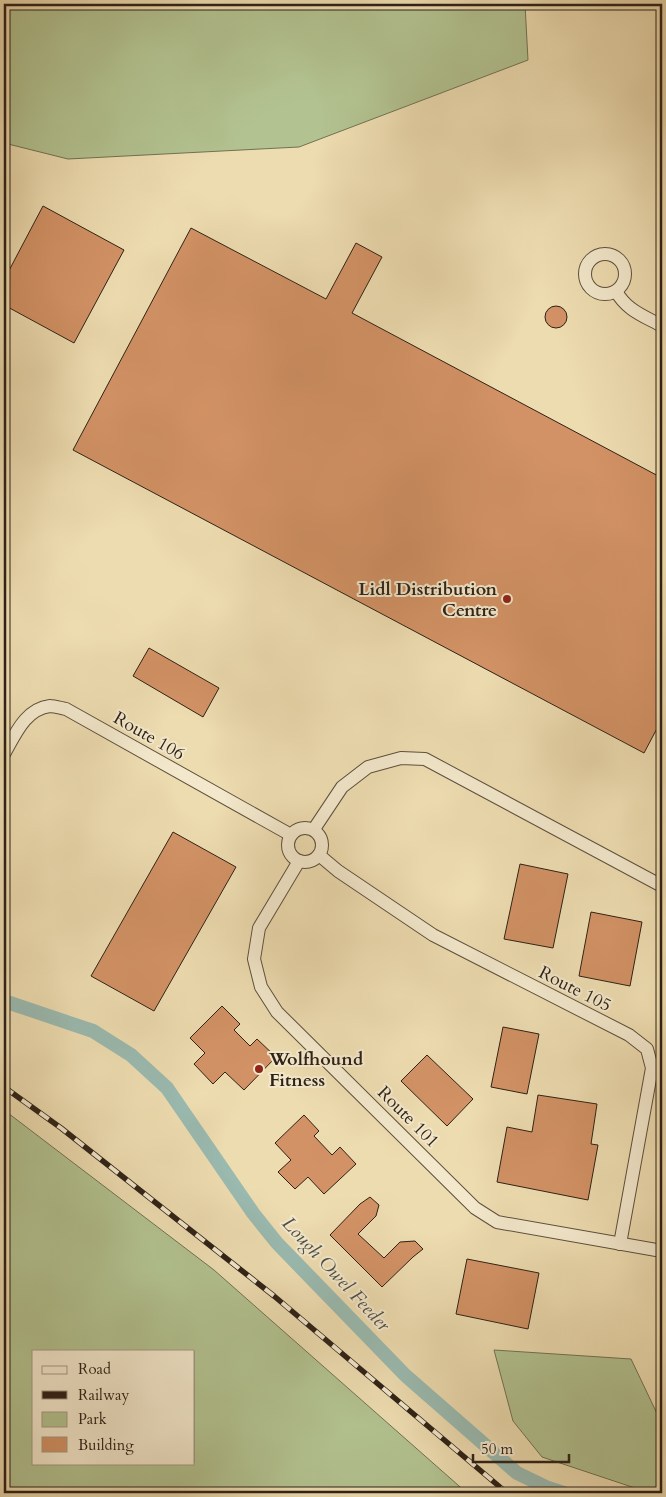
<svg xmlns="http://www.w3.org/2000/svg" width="666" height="1497" font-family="Cardo,serif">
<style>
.green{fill:#b2c290;stroke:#707254;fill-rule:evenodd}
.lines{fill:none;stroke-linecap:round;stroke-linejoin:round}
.canal{stroke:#9abab0;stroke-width:14}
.building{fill:#d29265;stroke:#2e2117}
.minor-casing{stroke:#5e503d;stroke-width:14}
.minor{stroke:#f3e8cc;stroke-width:12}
.rail-casing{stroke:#2e2117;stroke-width:5.5}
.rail{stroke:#f3e8cc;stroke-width:4;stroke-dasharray:11;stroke-linecap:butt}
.poi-dot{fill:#8f2418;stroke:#f3e8cc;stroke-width:2}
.labels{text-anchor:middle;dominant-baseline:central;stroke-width:4;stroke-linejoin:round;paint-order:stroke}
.poi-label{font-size:18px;font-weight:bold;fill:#2e2117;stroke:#f3e8cc;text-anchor:end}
.street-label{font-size:18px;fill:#2e2117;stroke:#f3e8cc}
.water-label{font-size:19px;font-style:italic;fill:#4e4f45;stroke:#f3e8cc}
</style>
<rect width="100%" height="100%" fill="#eddcb0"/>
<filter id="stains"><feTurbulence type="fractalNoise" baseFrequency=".004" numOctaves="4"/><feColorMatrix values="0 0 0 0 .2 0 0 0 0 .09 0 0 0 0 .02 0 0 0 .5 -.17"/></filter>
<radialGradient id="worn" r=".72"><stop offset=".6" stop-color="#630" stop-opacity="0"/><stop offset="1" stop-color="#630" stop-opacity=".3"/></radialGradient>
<g class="green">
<path d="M 4,4 L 525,4 L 528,60 L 299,147 L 68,159 L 4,143 Z"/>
<path d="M 4,1110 L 214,1270 L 467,1493 L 4,1493 ZM 34,1351 L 194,1351 L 194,1463 L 34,1463 Z"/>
<path d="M 494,1350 L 631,1359 L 662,1424 L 662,1493 L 635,1488 L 542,1457 L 513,1421 Z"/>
</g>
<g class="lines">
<path class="canal" d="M 4,1001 L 93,1031 L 131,1055 L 167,1088 L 253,1213 L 277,1243 L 405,1375 L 517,1473 L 548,1488 L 564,1493"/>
</g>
<g class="building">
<path d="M 43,206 L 124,250 L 74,343 L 4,305 L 4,280 Z"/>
<path d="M 191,228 L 326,299 L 356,243 L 382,257 L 352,313 L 662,478 L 662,719 L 644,753 L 73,450 Z"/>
<circle cx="556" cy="317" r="11"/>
<path d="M 149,648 L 219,688 L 203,717 L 133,676 Z"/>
<path d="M 173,832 L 236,867 L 154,1011 L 91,976 Z"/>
<path d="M 520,864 L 568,874 L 553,948 L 504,939 Z"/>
<path d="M 591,912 L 642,922 L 630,986 L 579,976 Z"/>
<path d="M 222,1006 L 240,1024 L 234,1030 L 250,1046 L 257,1039 L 276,1057 L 244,1090 L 225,1072 L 213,1084 L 194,1064 L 205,1053 L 190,1038 Z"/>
<path d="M 503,1027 L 539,1034 L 527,1094 L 491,1087 Z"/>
<path d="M 427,1055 L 473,1099 L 447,1126 L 401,1081 Z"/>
<path d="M 538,1095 L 597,1104 L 591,1144 L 598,1145 L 588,1200 L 497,1182 L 507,1127 L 532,1132 Z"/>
<path d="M 304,1115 L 319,1131 L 314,1136 L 332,1155 L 340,1147 L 356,1164 L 324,1194 L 308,1177 L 295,1189 L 278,1172 L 291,1160 L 275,1143 Z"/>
<path d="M 370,1197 L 379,1205 L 376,1216 L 358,1234 L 384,1258 L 400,1242 L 415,1241 L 423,1249 L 413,1257 L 382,1287 L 330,1235 L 360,1204 Z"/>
<path d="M 467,1259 L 539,1273 L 528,1329 L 456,1314 Z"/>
</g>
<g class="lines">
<g class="minor-casing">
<g id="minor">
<circle cx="605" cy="274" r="20"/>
<path d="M 616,291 C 626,310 644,316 662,326"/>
<path d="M 4,754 C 15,735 25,709 50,706 C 54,706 61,708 66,709 L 291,835"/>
<circle cx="305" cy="845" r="17"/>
<path d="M 314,829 L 342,787 L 368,767 L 401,758 L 425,759 L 662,886"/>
<path d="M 319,855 L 338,871 L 433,935 L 629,1035 L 647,1049 L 652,1068 L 620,1244"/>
<path d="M 299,861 L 259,928 L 254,959 L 261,987 L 277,1012 L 475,1208 L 497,1222 L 662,1251"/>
</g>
</g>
<use href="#minor" class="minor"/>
<g class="rail-casing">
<path id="rail" d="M 4,1087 L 61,1128 L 274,1296 L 507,1493"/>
</g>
<use href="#rail" class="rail"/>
</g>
<g class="poi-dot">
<circle cx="507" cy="599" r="5"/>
<circle cx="259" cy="1069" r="5"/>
</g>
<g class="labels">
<g class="poi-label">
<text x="497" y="589">Lidl Distribution<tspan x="497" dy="21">Centre</tspan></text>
<text x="269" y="1059" text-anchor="start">Wolfhound<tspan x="269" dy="21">Fitness</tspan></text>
</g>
<g class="street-label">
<text transform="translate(149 736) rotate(30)">Route 106</text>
<text transform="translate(575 989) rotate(27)">Route 105</text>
<text transform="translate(408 1117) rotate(45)">Route 101</text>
</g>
<g class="water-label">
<text transform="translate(336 1274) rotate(47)">Lough Owel Feeder</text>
</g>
</g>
<rect width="666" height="1497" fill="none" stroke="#eddcb0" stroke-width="20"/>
<rect x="5" y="5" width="656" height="1487" fill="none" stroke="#2e2117" stroke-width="2.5"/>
<rect x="10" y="10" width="646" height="1477" fill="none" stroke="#2e2117"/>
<rect x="32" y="1350" width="162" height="115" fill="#f3e8cc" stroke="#a49884"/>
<rect x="42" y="1366" width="25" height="8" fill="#f3e8cc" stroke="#a49884"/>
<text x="78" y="1374" font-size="15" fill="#2e2117">Road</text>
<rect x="42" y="1391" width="25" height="8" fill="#2e2117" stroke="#a49884"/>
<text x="78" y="1400" font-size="15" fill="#2e2117">Railway</text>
<rect x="42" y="1412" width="25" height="15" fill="#b2c290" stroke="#a49884"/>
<text x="78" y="1424" font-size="15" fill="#2e2117">Park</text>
<rect x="42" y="1437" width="25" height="15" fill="#d29265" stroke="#a49884"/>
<text x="78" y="1450" font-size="15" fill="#2e2117">Building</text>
<path d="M473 1454v8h96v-8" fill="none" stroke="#2e2117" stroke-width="2.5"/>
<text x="481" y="1454" font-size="15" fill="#2e2117" stroke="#f3e8cc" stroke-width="4" paint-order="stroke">50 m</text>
<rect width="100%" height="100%" filter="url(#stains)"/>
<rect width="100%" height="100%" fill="url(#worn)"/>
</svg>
